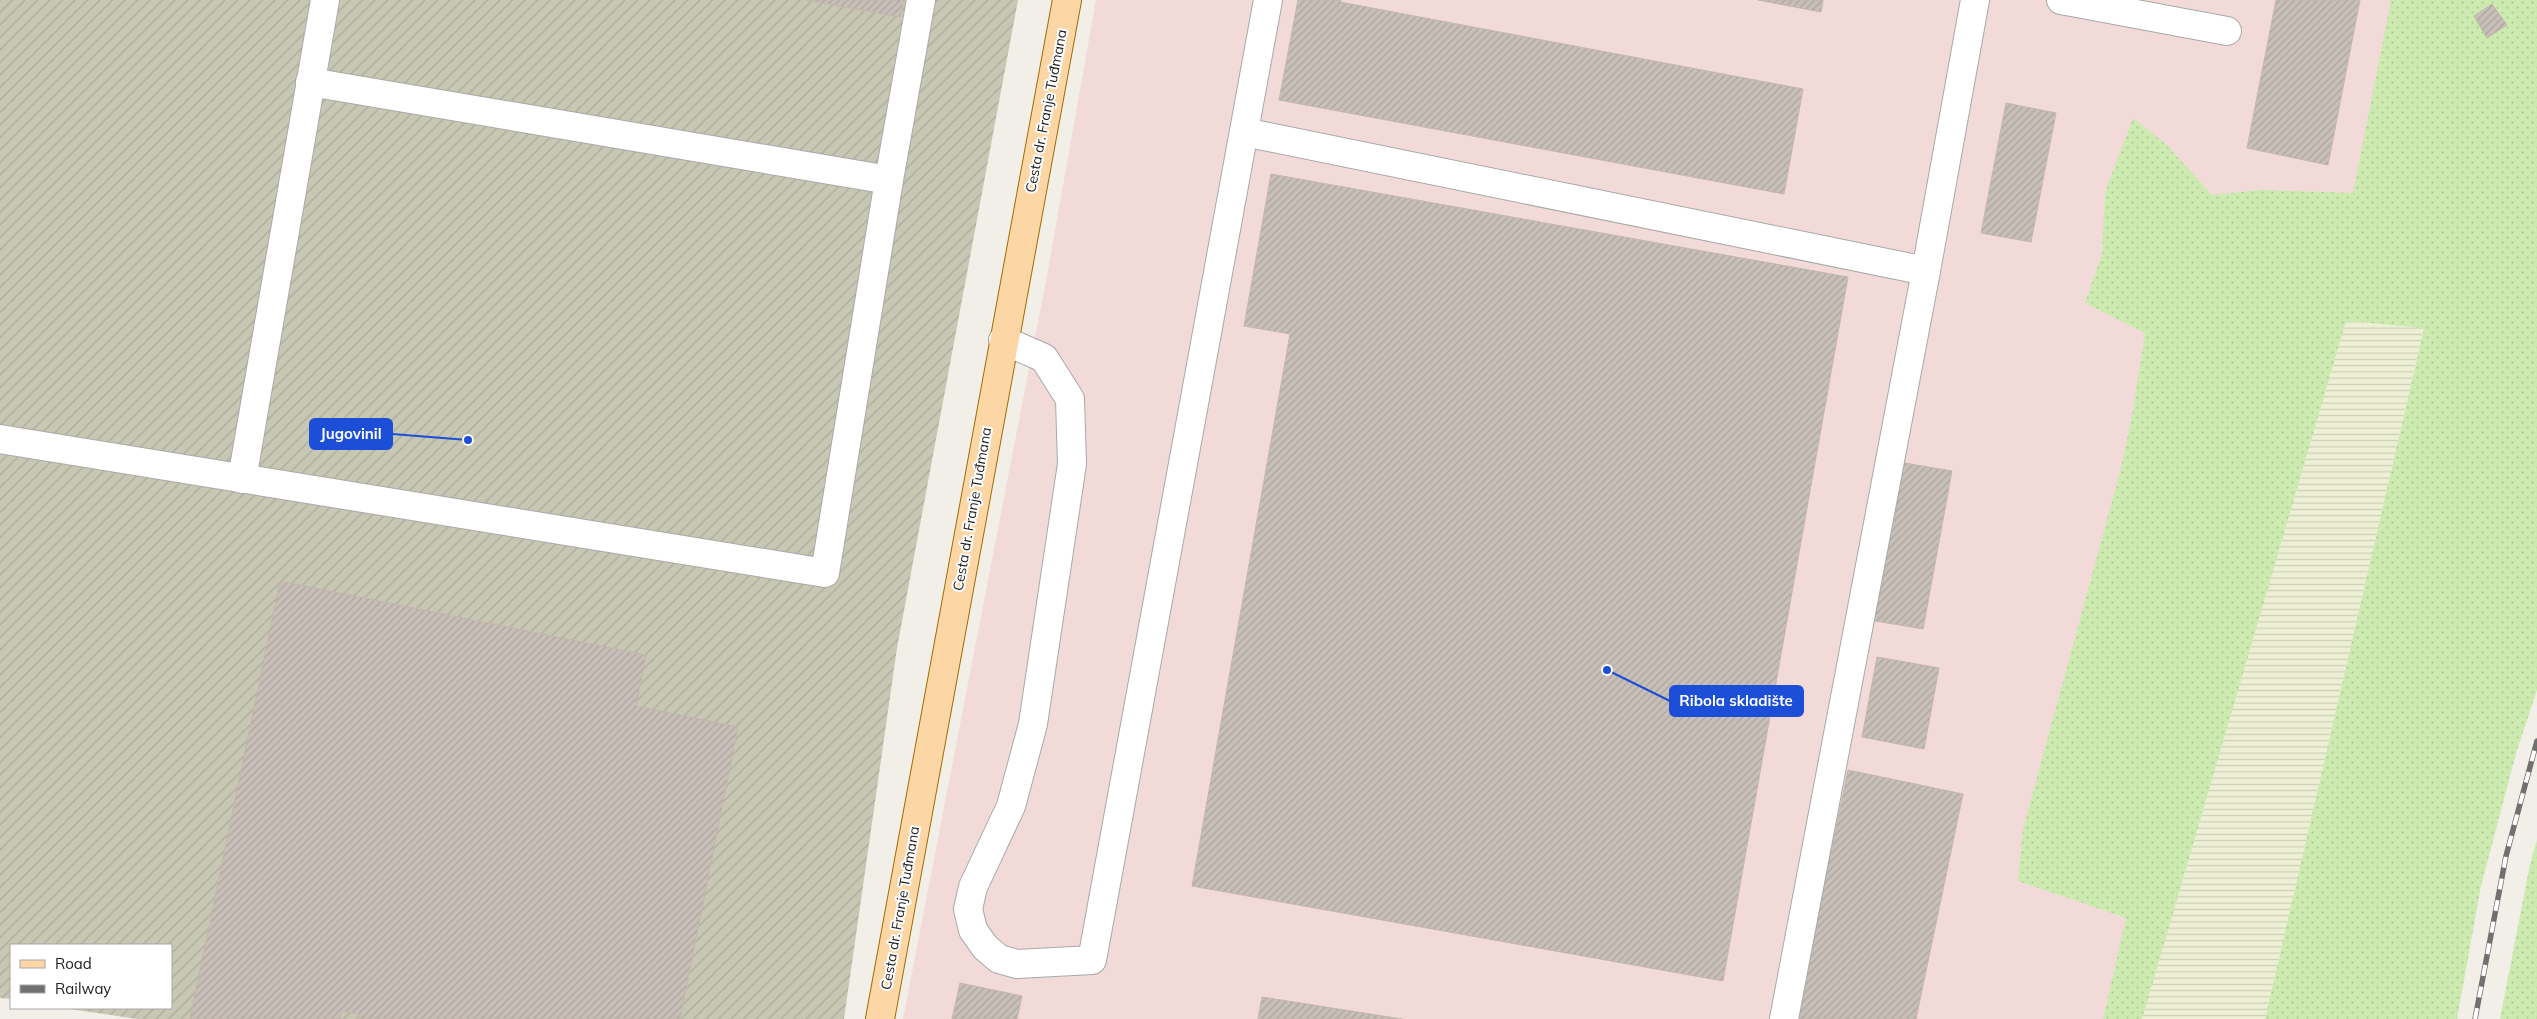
<svg xmlns="http://www.w3.org/2000/svg" width="2537" height="1019" font-family="Mulish,sans-serif">
<style>
.commercial{fill:#f2dad9}
.construction{fill:url(#construction-furrows)}
.farmland{fill:url(#farmland-rules)}
.grass{fill:url(#grass-dots)}
.building{fill:url(#building-hatch);stroke:#c4b6ab}
.lines{fill:none;stroke-linecap:round;stroke-linejoin:round}
.minor-casing{stroke:#a9a9a9;stroke-width:30}
.major-casing{stroke:#a06b00;stroke-width:30}
.minor{stroke:#fff;stroke-width:28}
.major{stroke:#fcd6a4;stroke-width:28}
.rail-casing{stroke:#707070;stroke-width:5.5}
.rail{stroke:#fff;stroke-width:4;stroke-dasharray:11;stroke-linecap:butt}
.labels{text-anchor:middle;dominant-baseline:central;stroke-width:4;stroke-linejoin:round;paint-order:stroke}
.street-label{font-size:14px;fill:#222;stroke:#fff}
.leader{fill:none;stroke:#1d4ed8;stroke-width:2}
.callout-dot{fill:#1d4ed8;stroke:#fff;stroke-width:2}
.callout{fill:#1d4ed8;stroke:#1d4ed8;stroke-width:2}
.callout-label{font-size:15px;text-anchor:middle;font-weight:bold;fill:#fff}
</style>
<defs>
<pattern id="construction-furrows" width="10" height="10" patternUnits="userSpaceOnUse" patternTransform="scale(1.25)"><rect width="10" height="10" fill="#c7c7b4"/><path d="M-1 1l2-2M0 10L10 0M9 11l2-2" fill="none" stroke="#abab9a"/></pattern>
<pattern id="farmland-rules" width="6" height="5" patternUnits="userSpaceOnUse" patternTransform="scale(1.25)"><rect width="6" height="5" fill="#eef0d5"/><path d="M0 2.5h6" fill="none" stroke="#ccceb7"/></pattern>
<pattern id="grass-dots" width="8" height="8" patternUnits="userSpaceOnUse" patternTransform="scale(1.25)"><rect width="8" height="8" fill="#cdebb0"/><path d="M2 2h.1M6 6h.1" fill="none" stroke="#b0c997" stroke-width="1.8" stroke-linecap="round"/></pattern>
<pattern id="building-hatch" width="6" height="6" patternUnits="userSpaceOnUse" patternTransform="scale(1.25)"><rect width="6" height="6" fill="#c7bfb8"/><path d="M-1 1l2-2M0 6l6-6M5 7l2-2" fill="none" stroke="#aba49e"/></pattern>
</defs>
<rect width="100%" height="100%" fill="#f2efe9"/>
<path class="commercial" d="M 1096,0 L 2396,0 L 2346,321 L 2142,1019 L 903,1019 L 1046,281 Z"/>
<path class="construction" d="M 0,0 L 1018,0 L 897,648 L 844,1019 L 137,1019 L 64,1008 L 171,1008 L 171,945 L 11,945 L 11,999 L 0,998 Z"/>
<path class="farmland" d="M 2346,321 L 2424,327 L 2265,1019 L 2142,1019 Z"/>
<g class="grass">
<path d="M 2391,0 L 2537,0 L 2537,690 L 2517,750 L 2481,886 L 2457,1019 L 2265,1019 L 2424,328 L 2346,321 L 2142,1019 L 2103,1019 L 2126,918 L 2018,881 L 2023,829 L 2121,468 L 2133,410 L 2145,333 L 2085,303 L 2102,254 L 2105,192 L 2133,118 L 2166,144 L 2212,195 L 2259,190 L 2353,193 Z"/>
<path d="M 2537,840 L 2537,1019 L 2500,1019 L 2530,864 Z"/>
</g>
<g class="building">
<path d="M 807,0 L 904,0 L 900,17 Z"/>
<path d="M 1298,0 L 1341,0 L 1340,2 L 1803,89 L 1784,194 L 1279,100 Z"/>
<path d="M 1758,0 L 1823,0 L 1821,12 Z"/>
<path d="M 2276,0 L 2360,0 L 2328,165 L 2247,148 Z"/>
<path d="M 2492,4 L 2507,25 L 2487,38 L 2474,16 Z"/>
<path d="M 2006,103 L 2056,113 L 2031,242 L 1981,233 Z"/>
<path d="M 1271,174 L 1848,277 L 1723,981 L 1192,886 L 1290,334 L 1244,326 Z"/>
<path d="M 1899,462 L 1952,471 L 1923,629 L 1870,620 Z"/>
<path d="M 280,581 L 646,655 L 636,706 L 738,727 L 680,1019 L 359,1019 L 359,1014 L 342,1011 L 340,1019 L 190,1019 Z"/>
<path d="M 1877,657 L 1939,668 L 1924,749 L 1862,737 Z"/>
<path d="M 1848,770 L 1963,794 L 1916,1019 L 1796,1019 Z"/>
<path d="M 960,983 L 1022,996 L 1017,1019 L 952,1019 Z"/>
<path d="M 1262,997 L 1402,1019 L 1258,1019 Z"/>
</g>
<g class="lines">
<g class="minor-casing">
<g id="minor">
<path d="M 2061,0 L 2227,31"/>
<path d="M 310,82 L 889,180"/>
<path d="M 1244,132 L 1926,271"/>
<path d="M 1003,340 L 1044,358 L 1070,399 L 1072,464 L 1033,724 L 1011,806 L 973,887 L 968,909 L 973,930 L 985,947 L 999,959 L 1017,964 L 1092,960 L 1268,0"/>
<path d="M 0,439 L 825,573 L 889,180 L 921,0"/>
<path d="M 242,479 L 325,0"/>
<path d="M 1784,1019 L 1926,271 L 1975,0"/>
</g>
</g>
<g class="major-casing">
<path id="major" d="M 880,1019 L 1067,0"/>
</g>
<use href="#minor" class="minor"/>
<use href="#major" class="major"/>
<g class="rail-casing">
<path id="rail" d="M 2475,1019 L 2506,856 L 2537,741"/>
</g>
<use href="#rail" class="rail"/>
</g>
<g class="labels">
<g class="street-label">
<text transform="translate(1046 111) rotate(-79)">Cesta dr. Franje Tuđmana</text>
<text transform="translate(972 509) rotate(-80)">Cesta dr. Franje Tuđmana</text>
<text transform="translate(900 908) rotate(-80)">Cesta dr. Franje Tuđmana</text>
</g>
</g>
<path class="leader" d="M468 440L392 434M1607 670L1670 701"/>
<g class="callout-dot">
<circle cx="468" cy="440" r="5"/>
<circle cx="1607" cy="670" r="5"/>
</g>
<g class="callout">
<rect x="310" y="419" width="82" height="30" rx="5"/>
<rect x="1670" y="686" width="133" height="30" rx="5"/>
</g>
<g class="callout-label">
<text x="351" y="439">Jugovinil</text>
<text x="1736" y="706">Ribola skladište</text>
</g>
<rect x="10" y="944" width="162" height="65" fill="#ffffff" stroke="#a7a7a7"/>
<rect x="20" y="960" width="25" height="8" fill="#fcd6a4" stroke="#a7a7a7"/>
<text x="55" y="969" font-size="15" fill="#222222">Road</text>
<rect x="20" y="985" width="25" height="8" fill="#707070" stroke="#a7a7a7"/>
<text x="55" y="994" font-size="15" fill="#222222">Railway</text>
</svg>
